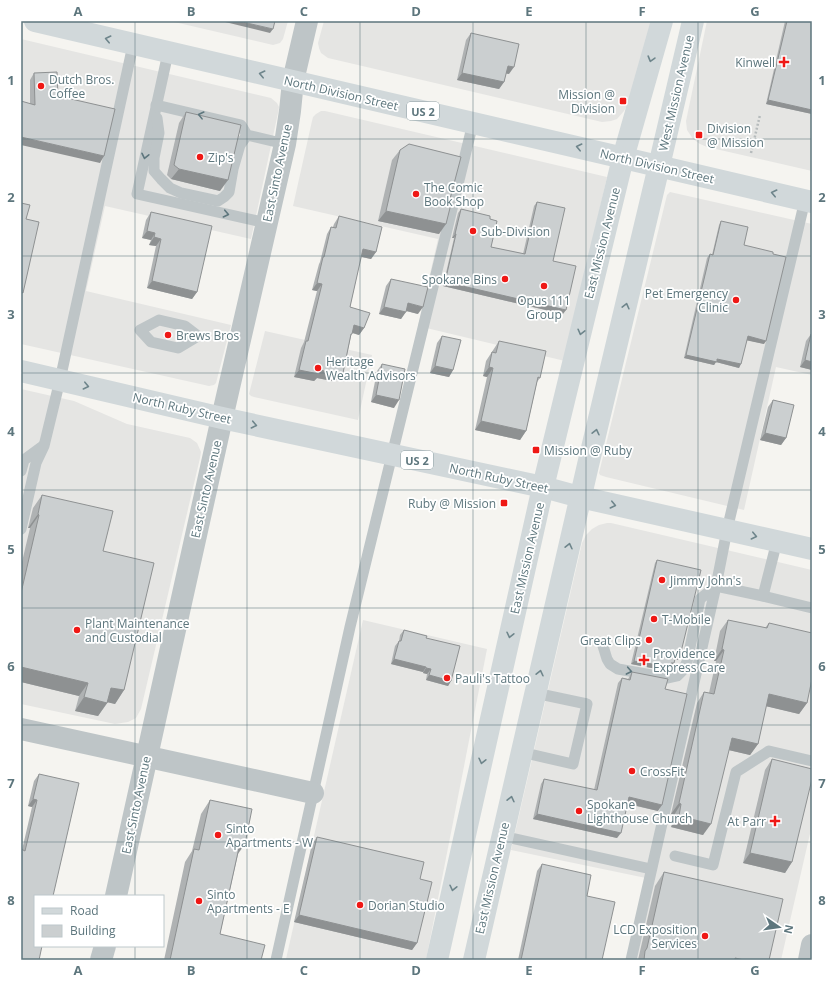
<svg xmlns="http://www.w3.org/2000/svg" width="833" height="981" font-family="'Open Sans',sans-serif">
<style>
.built{fill:#e5e5e3}
.lines{fill:none;stroke-linecap:round;stroke-linejoin:round}
.path{stroke:#b6bbbc;stroke-width:2.5;stroke-dasharray:2 2;stroke-linecap:butt}
.service{stroke:#bec5c7;stroke-width:11}
.minor{stroke:#bec5c7;stroke-width:22}
.secondary{stroke:#d1d8da;stroke-width:22}
.primary{stroke:#d1d8da;stroke-width:22}
.wall{fill:#afb2b3}
.shaded-wall{fill:#8e9192}
.building{fill:#cbcfd0;stroke:#8e9192}
.oneway{stroke:#6e858b}
.oneway2{stroke:#5d767d}
.grid{fill:none;stroke:#5d767d;stroke-width:1;stroke-opacity:0.55}
.poi-dot{fill:#ef1815;stroke:#fff;stroke-width:1.5}
.labels{text-anchor:middle;dominant-baseline:central;stroke-width:3.5;stroke-linejoin:round;paint-order:stroke}
.shield{fill:#fff;stroke:#8e9fa4;stroke-width:1}
.shield-label{font-size:11px;font-weight:bold;fill:#5d767d}
.poi-label{font-size:12px;fill:#5d767d;stroke:#fff;text-anchor:start}
.street-label{font-size:12px;fill:#5d767d;stroke:#fff}
.neatline{fill:none;stroke:#5d767d;stroke-width:1.5}
.grid-label{font-size:13px;text-anchor:middle;font-weight:bold;fill:#5d767d}
</style>
<rect width="100%" height="100%" fill="#f5f4f0"/>
<g class="built">
<path d="M 170,21 L 288,21 L 283,39 L 280,43 L 273,45 Z"/>
<path d="M 324,21 L 652,21 L 628,104 L 624,111 L 617,119 L 611,121 L 602,122 L 328,58 L 321,53 L 319,48 L 318,43 Z"/>
<path d="M 707,21 L 812,21 L 812,171 L 707,147 L 700,144 L 693,139 L 687,130 L 686,121 Z"/>
<path d="M 21,39 L 271,98 L 277,103 L 279,107 L 278,113 L 251,239 L 105,206 L 86,291 L 231,325 L 216,383 L 214,385 L 209,386 L 21,344 Z"/>
<path d="M 321,111 L 325,111 L 607,177 L 565,361 L 418,326 L 438,239 L 293,206 L 312,121 L 313,117 L 316,114 Z"/>
<path d="M 670,192 L 812,224 L 812,375 L 776,367 L 744,510 L 606,477 L 600,475 L 599,473 L 667,195 Z"/>
<path d="M 265,331 L 372,355 L 358,420 L 254,397 L 251,396 L 249,394 L 250,390 Z"/>
<path d="M 21,389 L 74,401 L 127,424 L 190,438 L 197,443 L 201,452 L 200,458 L 141,709 L 136,718 L 128,722 L 115,724 L 21,704 Z"/>
<path d="M 607,523 L 611,523 L 812,570 L 812,825 L 781,960 L 627,960 L 646,878 L 511,850 L 582,543 L 586,535 L 592,529 L 599,525 Z"/>
<path d="M 363,620 L 487,649 L 426,960 L 286,959 Z"/>
</g>
<g class="lines">
<path class="path" d="M 751,153 L 760,115"/>
<g class="service">
<path d="M 168,53 L 137,194 L 267,223"/>
<path d="M 156,105 L 241,125 L 247,135 L 285,144"/>
<path d="M 157,118 L 159,133 L 154,158 L 154,171 L 161,179 L 170,188 L 181,193 L 218,201 L 224,197 L 229,192 L 233,169 L 240,145 L 247,135"/>
<path d="M 159,320 L 185,326 L 198,336 L 178,348 L 151,342 L 140,330 Z"/>
<path d="M 21,471 L 24,460 L 43,446"/>
<path d="M 21,529 L 36,463 L 44,446 L 60,380 L 133,45"/>
<path d="M 763,596 L 812,608"/>
<path d="M 603,646 L 607,659 L 610,664 L 618,669 L 668,678 L 677,676 L 683,670 L 687,662 L 700,599 L 716,586 L 763,596 L 777,541"/>
<path d="M 521,752 L 573,764 L 587,704 L 535,693"/>
<path d="M 502,836 L 651,869"/>
<path d="M 675,856 L 713,865 L 736,772 L 769,751 L 812,761"/>
<path d="M 276,960 L 350,627 L 473,123"/>
<path d="M 631,960 L 716,586 L 727,530 L 805,200"/>
</g>
<g class="minor">
<path d="M 21,729 L 313,793"/>
<path d="M 116,896 L 222,418 L 285,144 L 290,111 L 293,81 L 307,21"/>
<path d="M 101,960 L 105,946"/>
<path d="M 809,960 L 812,945"/>
</g>
<g class="secondary">
<path d="M 623,158 L 662,21"/>
<path d="M 659,166 L 693,21"/>
</g>
<g class="primary">
<path d="M 35,21 C 293,83 553,141 812,202"/>
<path d="M 21,371 L 222,418 L 543,487 L 580,497 L 812,549"/>
<path d="M 437,960 L 543,487 L 623,158"/>
<path d="M 474,960 L 588,465 L 659,166"/>
</g>
</g>
<g class="wall">
<path d="M 785,21 L 812,21 L 812,114 L 766,104 Z"/>
<path d="M 471,33 L 509,74 L 506,73 L 504,82 L 499,89 L 457,80 L 466,40 Z"/>
<path d="M 34,73 L 58,96 L 100,163 L 30,104 L 30,80 Z"/>
<path d="M 186,112 L 220,191 L 171,179 L 167,175 L 179,123 Z"/>
<path d="M 400,150 L 450,199 L 439,234 L 378,221 L 392,160 Z"/>
<path d="M 537,202 L 553,261 L 563,314 L 443,286 L 454,238 L 452,238 L 458,213 L 461,209 L 490,219 L 491,247 L 523,254 L 534,206 Z"/>
<path d="M 151,212 L 197,292 L 192,299 L 147,288 L 156,246 L 149,245 L 151,240 L 142,238 L 146,220 Z"/>
<path d="M 339,216 L 376,252 L 371,259 L 361,257 L 350,307 L 364,328 L 359,335 L 352,333 L 351,336 L 343,373 L 338,380 L 333,379 L 332,381 L 317,378 L 314,381 L 294,377 L 301,348 L 304,342 L 317,291 L 312,290 L 319,264 L 320,262 L 327,234 L 331,227 L 333,227 L 334,224 Z"/>
<path d="M 721,221 L 744,245 L 773,254 L 764,344 L 747,340 L 739,368 L 716,362 L 714,365 L 684,358 L 707,258 L 710,254 L 712,255 L 719,225 Z"/>
<path d="M 391,279 L 418,314 L 406,311 L 401,319 L 379,314 L 386,286 Z"/>
<path d="M 811,334 L 812,334 L 812,370 L 800,367 L 806,341 Z"/>
<path d="M 442,336 L 453,370 L 449,377 L 430,373 L 437,343 Z"/>
<path d="M 499,341 L 540,378 L 537,382 L 526,431 L 520,440 L 475,430 L 487,377 L 483,376 L 486,361 Z"/>
<path d="M 382,364 L 394,408 L 371,402 L 377,371 Z"/>
<path d="M 773,400 L 786,438 L 781,445 L 760,440 L 768,407 Z"/>
<path d="M 42,495 L 103,551 L 124,690 L 115,704 L 108,702 L 98,716 L 75,711 L 79,696 L 21,682 L 21,566 L 30,528 L 28,528 L 33,508 Z"/>
<path d="M 657,560 L 680,656 L 678,660 L 675,659 L 672,667 L 670,666 L 667,671 L 631,664 L 655,563 Z"/>
<path d="M 728,620 L 765,628 L 769,623 L 807,703 L 799,714 L 766,706 L 758,744 L 750,755 L 729,750 L 703,835 L 671,827 L 674,815 L 671,814 L 697,703 L 704,692 L 709,693 L 716,661 L 714,661 L 720,631 Z"/>
<path d="M 404,630 L 426,638 L 451,681 L 448,686 L 426,680 L 427,674 L 423,673 L 423,672 L 391,664 L 395,646 L 399,641 L 400,635 Z"/>
<path d="M 632,672 L 665,689 L 658,811 L 627,804 L 617,838 L 533,819 L 541,784 L 544,779 L 594,790 L 618,683 L 622,678 L 628,679 Z"/>
<path d="M 772,759 L 792,862 L 785,873 L 743,863 L 765,770 Z"/>
<path d="M 39,774 L 35,896 L 35,946 L 21,960 L 22,850 L 32,807 L 28,806 L 34,781 Z"/>
<path d="M 210,800 L 245,844 L 238,854 L 220,934 L 261,960 L 164,960 L 185,862 L 192,851 L 201,814 Z"/>
<path d="M 317,837 L 420,879 L 417,943 L 412,950 L 294,922 L 312,844 Z"/>
<path d="M 542,864 L 587,896 L 602,960 L 518,960 L 537,871 Z"/>
<path d="M 664,872 L 769,960 L 638,960 L 655,886 Z"/>
</g>
<g class="shaded-wall">
<path d="M 221,21 L 238,21 L 273,29 L 270,33 Z"/>
<path d="M 508,66 L 514,67 L 509,74 L 503,73 Z"/>
<path d="M 462,73 L 504,82 L 499,89 L 457,80 Z"/>
<path d="M 768,100 L 812,110 L 812,114 L 766,104 Z"/>
<path d="M 21,137 L 104,156 L 100,163 L 21,145 Z"/>
<path d="M 179,169 L 228,180 L 220,191 L 171,179 Z"/>
<path d="M 386,211 L 446,224 L 439,234 L 378,221 Z"/>
<path d="M 147,231 L 155,233 L 151,240 L 142,238 Z"/>
<path d="M 455,234 L 456,234 L 454,238 L 452,238 Z"/>
<path d="M 154,237 L 161,239 L 156,246 L 149,245 Z"/>
<path d="M 363,249 L 376,252 L 371,259 L 358,256 Z"/>
<path d="M 152,281 L 197,292 L 192,299 L 147,288 Z"/>
<path d="M 445,282 L 566,310 L 563,314 L 443,286 Z"/>
<path d="M 317,283 L 322,284 L 317,291 L 312,290 Z"/>
<path d="M 408,303 L 423,307 L 418,314 L 403,310 Z"/>
<path d="M 384,307 L 406,312 L 401,319 L 379,314 Z"/>
<path d="M 354,325 L 364,328 L 359,335 L 350,332 Z"/>
<path d="M 748,336 L 766,341 L 764,344 L 745,340 Z"/>
<path d="M 686,355 L 717,359 L 741,364 L 739,368 L 716,362 L 714,365 L 684,358 Z"/>
<path d="M 805,360 L 812,362 L 812,370 L 800,367 Z"/>
<path d="M 435,366 L 453,370 L 449,377 L 430,373 Z"/>
<path d="M 489,367 L 493,368 L 487,377 L 483,376 Z"/>
<path d="M 299,370 L 320,370 L 337,372 L 343,373 L 338,380 L 333,379 L 332,381 L 317,378 L 314,381 L 294,377 Z"/>
<path d="M 376,395 L 399,400 L 394,408 L 371,402 Z"/>
<path d="M 481,421 L 526,431 L 520,440 L 475,430 Z"/>
<path d="M 765,433 L 786,438 L 781,445 L 760,440 Z"/>
<path d="M 38,514 L 39,515 L 30,528 L 28,528 Z"/>
<path d="M 722,649 L 724,650 L 716,661 L 714,661 Z"/>
<path d="M 676,655 L 680,656 L 678,660 L 674,659 Z"/>
<path d="M 394,659 L 426,667 L 423,672 L 391,664 Z"/>
<path d="M 634,661 L 670,667 L 667,671 L 631,664 Z"/>
<path d="M 671,663 L 674,663 L 672,667 L 668,666 Z"/>
<path d="M 21,667 L 88,683 L 79,696 L 21,682 Z"/>
<path d="M 426,668 L 431,669 L 427,674 L 423,673 Z"/>
<path d="M 429,675 L 451,681 L 448,686 L 426,680 Z"/>
<path d="M 111,688 L 124,690 L 115,704 L 102,701 Z"/>
<path d="M 769,694 L 807,703 L 799,714 L 761,705 Z"/>
<path d="M 84,697 L 107,703 L 98,716 L 75,711 Z"/>
<path d="M 732,738 L 758,744 L 750,755 L 724,749 Z"/>
<path d="M 629,797 L 662,805 L 658,811 L 625,803 Z"/>
<path d="M 33,799 L 37,800 L 32,807 L 28,806 Z"/>
<path d="M 679,803 L 681,804 L 674,815 L 671,814 Z"/>
<path d="M 537,814 L 621,833 L 617,838 L 533,819 Z"/>
<path d="M 679,816 L 711,824 L 703,835 L 671,827 Z"/>
<path d="M 240,843 L 245,844 L 235,857 Z"/>
<path d="M 750,853 L 792,862 L 785,873 L 743,863 Z"/>
<path d="M 299,915 L 417,943 L 412,950 L 294,922 Z"/>
<path d="M 735,958 L 744,960 L 734,960 Z"/>
</g>
<g class="building">
<path d="M 238,21 L 275,21 L 273,29 Z"/>
<path d="M 787,21 L 812,21 L 812,110 L 768,100 Z"/>
<path d="M 471,33 L 519,44 L 514,67 L 508,66 L 504,82 L 462,73 Z"/>
<path d="M 57,72 L 58,96 L 115,109 L 104,156 L 21,137 L 21,101 L 35,105 L 34,73 Z"/>
<path d="M 186,112 L 241,125 L 228,180 L 179,169 L 174,165 Z"/>
<path d="M 409,144 L 461,157 L 450,199 L 452,200 L 446,224 L 386,211 L 400,150 Z"/>
<path d="M 537,202 L 565,208 L 553,261 L 576,266 L 566,310 L 445,282 L 456,234 L 455,234 L 461,209 L 490,216 L 490,219 L 497,221 L 491,247 L 525,254 Z"/>
<path d="M 21,203 L 30,205 L 26,219 L 39,222 L 23,293 L 21,292 Z"/>
<path d="M 151,212 L 212,226 L 197,292 L 152,281 L 161,239 L 154,237 L 155,233 L 147,231 Z"/>
<path d="M 339,216 L 382,227 L 376,252 L 363,249 L 350,307 L 370,313 L 364,328 L 354,325 L 352,334 L 351,334 L 343,373 L 337,372 L 337,374 L 320,370 L 319,374 L 299,370 L 306,341 L 308,341 L 322,284 L 317,283 L 323,257 L 324,257 L 331,227 L 336,228 Z"/>
<path d="M 721,221 L 748,227 L 744,245 L 773,252 L 773,254 L 786,257 L 766,341 L 748,336 L 741,364 L 717,359 L 717,362 L 686,355 L 710,254 L 713,255 Z"/>
<path d="M 391,279 L 428,287 L 423,307 L 408,303 L 406,312 L 384,307 Z"/>
<path d="M 811,334 L 812,334 L 812,362 L 805,360 Z"/>
<path d="M 442,336 L 461,340 L 453,370 L 435,366 Z"/>
<path d="M 499,341 L 546,351 L 540,378 L 538,377 L 526,431 L 481,421 L 493,368 L 489,367 L 492,352 L 496,353 Z"/>
<path d="M 382,364 L 405,369 L 399,400 L 376,395 Z"/>
<path d="M 773,400 L 794,405 L 786,438 L 765,433 Z"/>
<path d="M 42,495 L 113,511 L 103,551 L 154,563 L 124,690 L 111,688 L 107,703 L 84,697 L 88,683 L 21,667 L 21,593 L 39,515 L 38,514 Z"/>
<path d="M 657,560 L 701,570 L 680,656 L 676,655 L 674,663 L 671,663 L 670,667 L 634,661 Z"/>
<path d="M 728,620 L 767,628 L 769,623 L 812,633 L 812,679 L 807,703 L 769,694 L 758,744 L 732,738 L 711,824 L 679,816 L 681,804 L 679,803 L 704,692 L 714,694 L 724,650 L 722,649 Z"/>
<path d="M 404,630 L 427,636 L 426,638 L 460,646 L 451,681 L 429,675 L 431,669 L 426,668 L 426,667 L 394,659 L 399,641 L 401,641 Z"/>
<path d="M 632,672 L 668,679 L 665,689 L 687,694 L 662,805 L 629,797 L 621,833 L 537,814 L 544,779 L 597,790 L 622,678 L 630,680 Z"/>
<path d="M 772,759 L 812,769 L 812,779 L 792,862 L 750,853 Z"/>
<path d="M 39,774 L 79,783 L 53,896 L 35,896 L 35,946 L 42,946 L 39,960 L 21,960 L 21,849 L 25,851 L 37,800 L 33,799 Z"/>
<path d="M 210,800 L 252,809 L 245,844 L 240,843 L 220,934 L 265,945 L 261,960 L 170,960 L 194,849 L 199,850 Z"/>
<path d="M 317,837 L 424,862 L 420,879 L 432,882 L 417,943 L 299,915 Z"/>
<path d="M 542,864 L 591,875 L 587,896 L 615,902 L 602,960 L 521,960 Z"/>
<path d="M 664,872 L 783,899 L 769,960 L 744,960 L 735,958 L 735,960 L 644,960 L 645,951 L 647,948 Z"/>
</g>
<defs><path id="oneway-chevron" d="M-2-3.5L2.5 0L-2 3.5" fill="none" stroke-width="1.6" stroke-linecap="round" stroke-linejoin="round"/></defs>
<g class="oneway">
<use href="#oneway-chevron" transform="translate(108 39) rotate(-167)"/>
<use href="#oneway-chevron" transform="translate(651 59) rotate(106)"/>
<use href="#oneway-chevron" transform="translate(262 74) rotate(-167)"/>
<use href="#oneway-chevron" transform="translate(579 147) rotate(-167)"/>
<use href="#oneway-chevron" transform="translate(774 193) rotate(-167)"/>
<use href="#oneway-chevron" transform="translate(626 306) rotate(-76)"/>
<use href="#oneway-chevron" transform="translate(581 332) rotate(104)"/>
<use href="#oneway-chevron" transform="translate(86 386) rotate(13)"/>
<use href="#oneway-chevron" transform="translate(254 425) rotate(12)"/>
<use href="#oneway-chevron" transform="translate(596 432) rotate(-77)"/>
<use href="#oneway-chevron" transform="translate(613 505) rotate(13)"/>
<use href="#oneway-chevron" transform="translate(754 536) rotate(13)"/>
<use href="#oneway-chevron" transform="translate(569 546) rotate(-77)"/>
<use href="#oneway-chevron" transform="translate(510 635) rotate(103)"/>
<use href="#oneway-chevron" transform="translate(540 673) rotate(-77)"/>
<use href="#oneway-chevron" transform="translate(482 761) rotate(103)"/>
<use href="#oneway-chevron" transform="translate(511 799) rotate(-77)"/>
<use href="#oneway-chevron" transform="translate(453 888) rotate(103)"/>
</g>
<g class="oneway2">
<use href="#oneway-chevron" transform="translate(201 115) rotate(-166)"/>
<use href="#oneway-chevron" transform="translate(145 156) rotate(102)"/>
<use href="#oneway-chevron" transform="translate(226 214) rotate(12)"/>
<use href="#oneway-chevron" transform="translate(629 671) rotate(11)"/>
</g>
<path class="grid" d="M 135,21 L 135,896M 247,21 L 247,960M 360,21 L 360,960M 473,21 L 473,960M 586,21 L 586,960M 698,21 L 698,960M 21,139 L 812,139M 21,256 L 812,256M 21,373 L 812,373M 21,490 L 812,490M 21,608 L 812,608M 21,725 L 812,725M 21,842 L 812,842M 135,946 L 135,960"/>
<g class="poi-dot">
<path d="M782 56h4v4h4v4h-4v4h-4v-4h-4v-4h4z"/>
<circle cx="41" cy="86" r="4"/>
<rect x="619" y="97" width="8" height="8" rx="2"/>
<rect x="695" y="131" width="8" height="8" rx="2"/>
<circle cx="200" cy="157" r="4"/>
<circle cx="416" cy="194" r="4"/>
<circle cx="473" cy="231" r="4"/>
<circle cx="505" cy="279" r="4"/>
<circle cx="544" cy="286" r="4"/>
<circle cx="736" cy="300" r="4"/>
<circle cx="168" cy="335" r="4"/>
<circle cx="318" cy="368" r="4"/>
<rect x="532" y="446" width="8" height="8" rx="2"/>
<rect x="500" y="499" width="8" height="8" rx="2"/>
<circle cx="662" cy="580" r="4"/>
<circle cx="654" cy="619" r="4"/>
<circle cx="77" cy="630" r="4"/>
<circle cx="649" cy="640" r="4"/>
<path d="M642 654h4v4h4v4h-4v4h-4v-4h-4v-4h4z"/>
<circle cx="447" cy="678" r="4"/>
<circle cx="632" cy="771" r="4"/>
<circle cx="579" cy="811" r="4"/>
<path d="M773 815h4v4h4v4h-4v4h-4v-4h-4v-4h4z"/>
<circle cx="218" cy="835" r="4"/>
<circle cx="199" cy="901" r="4"/>
<circle cx="360" cy="905" r="4"/>
<circle cx="705" cy="936" r="4"/>
</g>
<g class="labels">
<g class="shield">
<rect x="407" y="102" width="32" height="18" rx="3"/>
<rect x="401" y="451" width="32" height="18" rx="3"/>
</g>
<g class="shield-label">
<text x="423" y="111">US 2</text>
<text x="417" y="460">US 2</text>
</g>
<g class="poi-label">
<text x="775" y="62" text-anchor="end">Kinwell</text>
<text x="49" y="79">Dutch Bros.<tspan x="49" dy="14">Coffee</tspan></text>
<text x="615" y="94" text-anchor="end">Mission @<tspan x="615" dy="14">Division</tspan></text>
<text x="707" y="128">Division<tspan x="707" dy="14">@ Mission</tspan></text>
<text x="208" y="157">Zip's</text>
<text x="424" y="187">The Comic<tspan x="424" dy="14">Book Shop</tspan></text>
<text x="481" y="231">Sub-Division</text>
<text x="497" y="279" text-anchor="end">Spokane Bins</text>
<text x="728" y="293" text-anchor="end">Pet Emergency<tspan x="728" dy="14">Clinic</tspan></text>
<text x="544" y="300" text-anchor="middle">Opus 111<tspan x="544" dy="14">Group</tspan></text>
<text x="176" y="335">Brews Bros</text>
<text x="326" y="361">Heritage<tspan x="326" dy="14">Wealth Advisors</tspan></text>
<text x="544" y="450">Mission @ Ruby</text>
<text x="496" y="503" text-anchor="end">Ruby @ Mission</text>
<text x="670" y="580">Jimmy John's</text>
<text x="662" y="619">T-Mobile</text>
<text x="85" y="623">Plant Maintenance<tspan x="85" dy="14">and Custodial</tspan></text>
<text x="641" y="640" text-anchor="end">Great Clips</text>
<text x="653" y="653">Providence<tspan x="653" dy="14">Express Care</tspan></text>
<text x="455" y="678">Pauli's Tattoo</text>
<text x="640" y="771">CrossFit</text>
<text x="587" y="804">Spokane<tspan x="587" dy="14">Lighthouse Church</tspan></text>
<text x="766" y="821" text-anchor="end">At Parr</text>
<text x="226" y="828">Sinto<tspan x="226" dy="14">Apartments - W</tspan></text>
<text x="207" y="894">Sinto<tspan x="207" dy="14">Apartments - E</tspan></text>
<text x="368" y="905">Dorian Studio</text>
<text x="697" y="929" text-anchor="end">LCD Exposition<tspan x="697" dy="14">Services</tspan></text>
</g>
<g class="street-label">
<text transform="translate(341 93) rotate(13)">North Division Street</text>
<text transform="translate(676 93) rotate(-77)">West Mission Avenue</text>
<text transform="translate(657 166) rotate(13)">North Division Street</text>
<text transform="translate(277 173) rotate(-78)">East Sinto Avenue</text>
<text transform="translate(602 243) rotate(-76)">East Mission Avenue</text>
<text transform="translate(182 408) rotate(13)">North Ruby Street</text>
<text transform="translate(499 478) rotate(12)">North Ruby Street</text>
<text transform="translate(206 489) rotate(-77)">East Sinto Avenue</text>
<text transform="translate(527 558) rotate(-77)">East Mission Avenue</text>
<text transform="translate(136 805) rotate(-78)">East Sinto Avenue</text>
<text transform="translate(492 878) rotate(-77)">East Mission Avenue</text>
</g>
</g>
<rect width="833" height="981" fill="none" stroke="#ffffff" stroke-width="44"/>
<rect x="34" y="895" width="130" height="52" fill="#ffffff" stroke="#bec8cb"/>
<rect x="42" y="908" width="20" height="6" fill="#d1d8da" stroke="#bec8cb"/>
<text x="70" y="915" font-size="12" fill="#5d767d">Road</text>
<rect x="42" y="925" width="20" height="12" fill="#cbcfd0" stroke="#bec8cb"/>
<text x="70" y="935" font-size="12" fill="#5d767d">Building</text>
<g transform="translate(779 927) rotate(103)" stroke="#ffffff" stroke-width="3" paint-order="stroke">
<path d="M0-3L7 15L0 10L-7 15Z" fill="#5d767d"/>
<text y="-6" font-size="11" font-weight="bold" text-anchor="middle" fill="#5d767d">N</text>
</g>
<rect x="22" y="22" width="789" height="937" class="neatline"/>
<g class="grid-label">
<text x="78" y="16">A</text>
<text x="191" y="16">B</text>
<text x="304" y="16">C</text>
<text x="416" y="16">D</text>
<text x="529" y="16">E</text>
<text x="642" y="16">F</text>
<text x="755" y="16">G</text>
<text x="11" y="85">1</text>
<text x="822" y="85">1</text>
<text x="11" y="202">2</text>
<text x="822" y="202">2</text>
<text x="11" y="319">3</text>
<text x="822" y="319">3</text>
<text x="11" y="436">4</text>
<text x="822" y="436">4</text>
<text x="11" y="554">5</text>
<text x="822" y="554">5</text>
<text x="11" y="671">6</text>
<text x="822" y="671">6</text>
<text x="11" y="788">7</text>
<text x="822" y="788">7</text>
<text x="11" y="905">8</text>
<text x="822" y="905">8</text>
<text x="78" y="975">A</text>
<text x="191" y="975">B</text>
<text x="304" y="975">C</text>
<text x="416" y="975">D</text>
<text x="529" y="975">E</text>
<text x="642" y="975">F</text>
<text x="755" y="975">G</text>
</g>
</svg>
